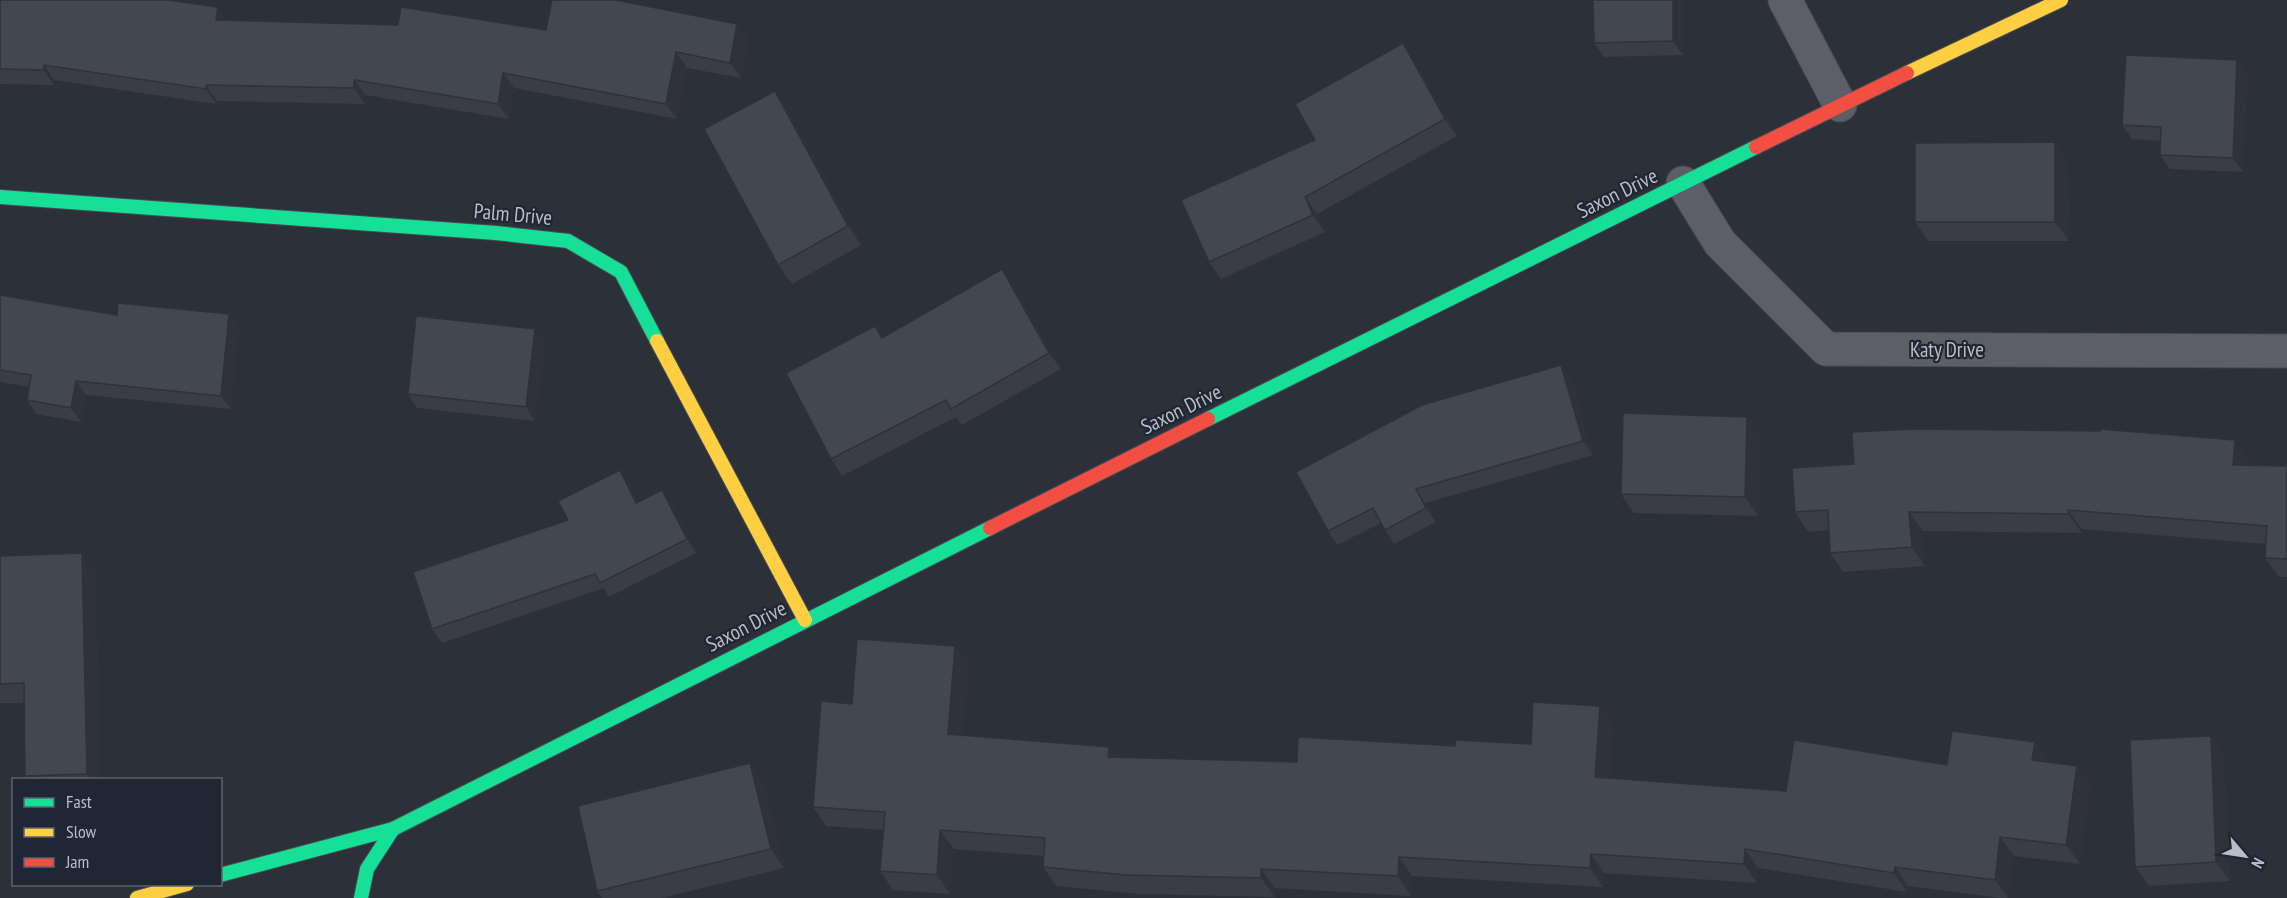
<svg xmlns="http://www.w3.org/2000/svg" width="2287" height="898" font-family="'PT Sans Narrow',sans-serif">
<style>
.lines{fill:none;stroke-linecap:round;stroke-linejoin:round}
.street-casing{stroke:#484b52;stroke-width:35}
.fast-casing{stroke:#484b52;stroke-width:16}
.slow-casing{stroke:#484b52;stroke-width:16}
.jam-casing{stroke:#484b52;stroke-width:16}
.street{stroke:#5c5f67;stroke-width:33}
.fast{stroke:#16e098;stroke-width:14}
.slow{stroke:#ffcf43;stroke-width:14}
.jam{stroke:#f24e42;stroke-width:14}
.wall{fill:#3a3d43}
.shaded-wall{fill:#2f3237}
.building{fill:#43474e;stroke:#2f3237;stroke-width:1.5}
.labels{text-anchor:middle;dominant-baseline:central;stroke-width:4.5;stroke-linejoin:round;paint-order:stroke}
.street-label{font-size:21px;fill:#b7bdc9;stroke:#1f2634}
</style>
<rect width="100%" height="100%" fill="#2c3039"/>
<g class="lines">
<g class="street-casing">
<g id="street">
<path d="M 1785,0 L 1840,105"/>
<path d="M 1683,183 L 1720,243 L 1826,349 L 2287,351"/>
</g>
</g>
<g class="fast-casing">
<g id="fast">
<path d="M 0,197 L 496,233 L 568,241 L 621,272 L 657,341"/>
<path d="M 1208,419 L 1756,147"/>
<path d="M 220,875 L 393,829"/>
<path d="M 361,898 L 367,869 L 393,829 L 990,528"/>
</g>
</g>
<g class="slow-casing">
<g id="slow">
<path d="M 1907,73 L 2061,0"/>
<path d="M 657,341 L 805,620"/>
<path d="M 137,898 L 187,884"/>
</g>
</g>
<g class="jam-casing">
<g id="jam">
<path d="M 1756,147 L 1907,73"/>
<path d="M 990,528 L 1208,419"/>
</g>
</g>
<use href="#street" class="street"/>
<use href="#fast" class="fast"/>
<use href="#slow" class="slow"/>
<use href="#jam" class="jam"/>
</g>
<g class="wall">
<path d="M 0,0 L 226,20 L 546,30 L 737,24 L 748,39 L 741,78 L 687,68 L 677,119 L 514,88 L 509,119 L 365,95 L 365,104 L 217,101 L 216,104 L 54,80 L 54,85 L 0,84 Z"/>
<path d="M 1682,0 L 1683,55 L 1604,57 L 1594,43 Z"/>
<path d="M 1403,43 L 1415,60 L 1457,136 L 1317,214 L 1325,232 L 1221,279 L 1209,262 L 1315,140 Z"/>
<path d="M 2237,60 L 2247,73 L 2243,172 L 2170,169 L 2160,155 L 2161,141 L 2132,139 L 2122,125 Z"/>
<path d="M 775,91 L 788,110 L 861,245 L 792,284 L 778,265 Z"/>
<path d="M 2068,161 L 2069,241 L 1928,241 L 1915,222 Z"/>
<path d="M 1014,286 L 1061,369 L 962,425 L 956,417 L 842,476 L 831,459 L 875,326 L 883,338 Z"/>
<path d="M 0,295 L 117,315 L 229,314 L 239,327 L 231,409 L 86,395 L 81,422 L 36,414 L 27,400 L 29,387 L 0,382 Z"/>
<path d="M 535,329 L 545,343 L 535,421 L 417,408 L 408,394 Z"/>
<path d="M 1571,379 L 1593,455 L 1425,503 L 1436,522 L 1394,544 L 1381,523 L 1337,545 L 1328,531 Z"/>
<path d="M 1760,436 L 1758,516 L 1634,513 L 1621,494 Z"/>
<path d="M 2235,440 L 2249,459 L 2248,465 L 2287,466 L 2287,577 L 2279,577 L 2265,558 L 2266,544 L 2082,529 L 2082,533 L 1923,531 L 1925,566 L 1843,572 L 1830,553 L 1829,530 L 1808,532 L 1795,512 Z"/>
<path d="M 620,470 L 629,483 L 638,502 L 672,504 L 696,553 L 609,597 L 604,588 L 442,643 L 432,629 L 568,520 Z"/>
<path d="M 0,556 L 96,573 L 100,780 L 28,780 L 25,776 L 24,703 L 0,703 Z"/>
<path d="M 955,646 L 969,665 L 963,735 L 1109,747 L 1116,758 L 1297,762 L 1455,746 L 1531,744 L 1600,706 L 1613,725 L 1610,778 L 1786,791 L 1947,765 L 2035,742 L 2048,761 L 2048,762 L 2090,785 L 2080,864 L 2014,856 L 2008,898 L 2000,898 L 1908,886 L 1907,892 L 1758,868 L 1757,883 L 1604,873 L 1603,887 L 1412,876 L 1411,896 L 1275,888 L 1275,897 L 1140,894 L 1056,886 L 1043,867 L 1044,856 L 954,849 L 950,894 L 893,890 L 880,871 L 883,830 L 826,826 L 813,807 L 852,704 Z"/>
<path d="M 2211,736 L 2224,755 L 2230,881 L 2149,886 L 2135,867 Z"/>
<path d="M 764,782 L 784,868 L 662,898 L 602,898 L 597,891 Z"/>
</g>
<g class="shaded-wall">
<path d="M 1673,0 L 1682,0 L 1683,55 L 1673,41 Z"/>
<path d="M 218,7 L 228,22 L 216,20 Z"/>
<path d="M 737,24 L 748,39 L 741,78 L 730,63 Z"/>
<path d="M 1403,43 L 1415,60 L 1457,136 L 1445,119 Z"/>
<path d="M 676,52 L 687,68 L 677,119 L 666,104 Z"/>
<path d="M 2237,60 L 2247,73 L 2243,172 L 2233,158 Z"/>
<path d="M 44,65 L 54,80 L 54,85 L 44,70 Z"/>
<path d="M 503,73 L 514,88 L 509,119 L 498,104 Z"/>
<path d="M 354,80 L 365,95 L 365,104 L 354,88 Z"/>
<path d="M 206,85 L 217,101 L 216,104 L 206,89 Z"/>
<path d="M 775,91 L 788,110 L 861,245 L 848,226 Z"/>
<path d="M 2055,142 L 2068,161 L 2069,241 L 2055,222 Z"/>
<path d="M 1305,197 L 1317,214 L 1325,232 L 1313,215 Z"/>
<path d="M 1002,269 L 1014,286 L 1061,369 L 1049,353 Z"/>
<path d="M 229,314 L 239,327 L 231,409 L 221,396 Z"/>
<path d="M 535,329 L 545,343 L 535,421 L 526,407 Z"/>
<path d="M 1561,365 L 1571,379 L 1593,455 L 1583,441 Z"/>
<path d="M 76,381 L 86,395 L 81,422 L 71,408 Z"/>
<path d="M 1747,417 L 1760,436 L 1758,516 L 1745,497 Z"/>
<path d="M 2235,440 L 2249,459 L 2247,484 L 2233,465 Z"/>
<path d="M 620,470 L 629,483 L 646,517 L 636,503 Z"/>
<path d="M 1416,489 L 1425,503 L 1436,522 L 1426,508 Z"/>
<path d="M 662,490 L 672,504 L 696,553 L 687,539 Z"/>
<path d="M 2068,510 L 2082,529 L 2082,533 L 2068,514 Z"/>
<path d="M 1909,512 L 1923,531 L 1925,566 L 1912,547 Z"/>
<path d="M 82,553 L 96,573 L 100,780 L 91,780 L 87,774 Z"/>
<path d="M 955,646 L 969,665 L 962,753 L 948,734 Z"/>
<path d="M 1600,706 L 1613,725 L 1609,796 L 1595,777 Z"/>
<path d="M 2211,736 L 2224,755 L 2230,881 L 2216,862 Z"/>
<path d="M 2035,742 L 2048,761 L 2045,779 L 2032,760 Z"/>
<path d="M 1109,747 L 1123,766 L 1108,757 Z"/>
<path d="M 750,763 L 764,782 L 784,868 L 771,849 Z"/>
<path d="M 2077,766 L 2090,785 L 2080,864 L 2066,845 Z"/>
<path d="M 940,830 L 954,849 L 950,894 L 937,875 Z"/>
<path d="M 2000,837 L 2014,856 L 2008,898 L 1995,880 Z"/>
<path d="M 1745,849 L 1758,868 L 1757,883 L 1744,864 Z"/>
<path d="M 1591,854 L 1604,873 L 1603,887 L 1590,868 Z"/>
<path d="M 1399,857 L 1412,876 L 1411,896 L 1398,876 Z"/>
<path d="M 1895,867 L 1908,886 L 1907,892 L 1894,873 Z"/>
<path d="M 1261,869 L 1275,888 L 1275,897 L 1261,878 Z"/>
</g>
<g class="building">
<path d="M 0,0 L 168,0 L 218,7 L 216,20 L 398,25 L 401,7 L 546,30 L 552,0 L 616,0 L 737,24 L 730,63 L 676,52 L 666,104 L 503,73 L 498,104 L 354,80 L 354,88 L 206,85 L 206,89 L 44,65 L 44,70 L 0,69 Z"/>
<path d="M 1593,0 L 1673,0 L 1673,41 L 1594,43 Z"/>
<path d="M 1403,43 L 1445,119 L 1305,197 L 1313,215 L 1209,262 L 1181,200 L 1315,140 L 1295,104 Z"/>
<path d="M 2126,55 L 2237,60 L 2233,158 L 2160,155 L 2161,127 L 2122,125 Z"/>
<path d="M 775,91 L 848,226 L 778,265 L 704,129 Z"/>
<path d="M 2055,142 L 2055,222 L 1915,222 L 1915,143 Z"/>
<path d="M 1002,269 L 1049,353 L 951,409 L 946,400 L 831,459 L 786,373 L 875,326 L 882,338 Z"/>
<path d="M 0,295 L 117,315 L 118,303 L 229,314 L 221,396 L 76,381 L 71,408 L 27,400 L 31,375 L 0,370 Z"/>
<path d="M 416,316 L 535,329 L 526,407 L 408,394 Z"/>
<path d="M 1561,365 L 1583,441 L 1416,489 L 1426,508 L 1385,530 L 1373,508 L 1328,531 L 1296,472 L 1422,405 Z"/>
<path d="M 1623,413 L 1747,417 L 1745,497 L 1621,494 Z"/>
<path d="M 1916,429 L 2100,431 L 2100,429 L 2235,440 L 2233,465 L 2287,466 L 2287,559 L 2265,558 L 2267,526 L 2068,510 L 2068,514 L 1909,512 L 1912,547 L 1830,553 L 1828,510 L 1795,512 L 1792,468 L 1854,464 L 1852,432 Z"/>
<path d="M 620,470 L 636,503 L 662,490 L 687,539 L 600,583 L 595,574 L 432,629 L 413,572 L 568,520 L 558,501 Z"/>
<path d="M 82,553 L 87,774 L 25,776 L 24,683 L 0,684 L 0,556 Z"/>
<path d="M 857,639 L 955,646 L 948,734 L 1109,747 L 1108,757 L 1297,762 L 1298,737 L 1455,746 L 1455,740 L 1531,744 L 1533,702 L 1600,706 L 1595,777 L 1786,791 L 1794,740 L 1947,765 L 1952,731 L 2035,742 L 2032,760 L 2077,766 L 2066,845 L 2000,837 L 1995,880 L 1895,867 L 1894,873 L 1745,849 L 1744,864 L 1591,854 L 1590,868 L 1399,857 L 1398,876 L 1261,869 L 1261,878 L 1126,875 L 1043,867 L 1045,838 L 940,830 L 937,875 L 880,871 L 885,812 L 813,807 L 821,701 L 852,704 Z"/>
<path d="M 2211,736 L 2216,862 L 2135,867 L 2130,740 Z"/>
<path d="M 750,763 L 771,849 L 597,891 L 578,806 Z"/>
</g>
<g class="labels">
<g class="street-label">
<text transform="translate(1617 193) rotate(-26)">Saxon Drive</text>
<text transform="translate(513 214) rotate(5)">Palm Drive</text>
<text x="1947" y="349">Katy Drive</text>
<text transform="translate(1181 409) rotate(-26)">Saxon Drive</text>
<text transform="translate(746 626) rotate(-27)">Saxon Drive</text>
</g>
</g>
<rect x="12" y="778" width="210" height="108" fill="#1f2634" stroke="#5c6270" stroke-width="1.5"/>
<rect x="24" y="798" width="30" height="9" fill="#16e098" stroke="#5c6270" stroke-width="1.5"/>
<text x="66" y="808" font-size="18" fill="#b7bdc9">Fast</text>
<rect x="24" y="828" width="30" height="9" fill="#ffcf43" stroke="#5c6270" stroke-width="1.5"/>
<text x="66" y="838" font-size="18" fill="#b7bdc9">Slow</text>
<rect x="24" y="858" width="30" height="9" fill="#f24e42" stroke="#5c6270" stroke-width="1.5"/>
<text x="66" y="868" font-size="18" fill="#b7bdc9">Jam</text>
<g transform="translate(2245 856) rotate(119)" stroke="#1f2634" stroke-width="4.5" paint-order="stroke">
<path d="M0-4.5L10 22L0 15L-10 22Z" fill="#b7bdc9"/>
<text y="-9" font-size="16" font-weight="bold" text-anchor="middle" fill="#b7bdc9">N</text>
</g>
</svg>
